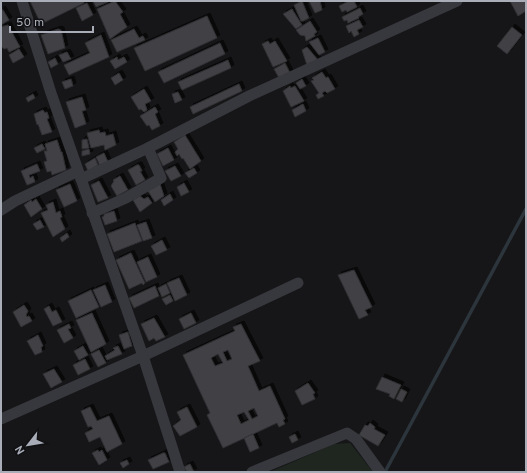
<svg xmlns="http://www.w3.org/2000/svg" width="527" height="473" font-family="Overpass,sans-serif">
<style>
.green{fill:#1e261f}
.lines{fill:none;stroke-linecap:round;stroke-linejoin:round}
.stream{stroke:#2c353c;stroke-width:3.5}
.building{fill:#404145;stroke:#303034;fill-rule:evenodd;filter:url(#shadow)}
.minor{stroke:#37383d;stroke-width:11}
</style>
<defs>
<filter id="shadow"><feDropShadow dx="3" dy="-3" stdDeviation="0" flood-color="#0009"/></filter>
</defs>
<rect width="100%" height="100%" fill="#161618"/>
<path class="green" d="M 350,443 L 373,472 L 270,472 L 334,444 Z"/>
<g class="lines">
<path class="stream" d="M 385,472 L 526,209"/>
</g>
<g class="building">
<path d="M 30,1 L 83,1 L 84,3 L 41,24 Z"/>
<path d="M 93,1 L 107,1 L 108,2 L 96,7 Z"/>
<path d="M 115,1 L 123,12 L 120,14 L 127,27 L 110,39 L 97,9 Z"/>
<path d="M 302,1 L 309,18 L 303,21 L 301,21 L 294,5 Z"/>
<path d="M 309,1 L 320,1 L 322,10 L 315,13 Z"/>
<path d="M 349,1 L 354,1 L 357,7 L 347,12 L 346,10 L 342,12 L 339,6 Z"/>
<path d="M 510,1 L 525,1 L 526,11 L 518,16 Z"/>
<path d="M 87,3 L 93,15 L 82,21 L 76,8 Z"/>
<path d="M 360,8 L 363,14 L 358,17 L 359,18 L 348,23 L 347,20 L 344,21 L 342,17 Z"/>
<path d="M 1,9 L 3,10 L 9,20 L 1,25 Z"/>
<path d="M 292,9 L 302,25 L 296,29 L 283,14 Z"/>
<path d="M 207,16 L 217,38 L 145,71 L 134,48 Z"/>
<path d="M 359,20 L 363,27 L 357,30 L 359,34 L 354,37 L 351,31 L 349,33 L 346,26 Z"/>
<path d="M 310,21 L 317,32 L 314,34 L 315,36 L 306,41 L 305,36 L 300,35 L 296,30 Z"/>
<path d="M 8,25 L 20,47 L 9,52 L 7,48 L 4,49 L 1,46 L 1,27 Z"/>
<path d="M 512,27 L 522,35 L 507,54 L 497,46 Z"/>
<path d="M 58,29 L 61,30 L 65,48 L 48,54 L 41,35 Z"/>
<path d="M 134,29 L 139,38 L 143,36 L 145,40 L 117,52 L 111,40 Z"/>
<path d="M 101,35 L 109,57 L 69,75 L 64,65 L 90,53 L 85,43 Z"/>
<path d="M 318,38 L 325,52 L 319,55 L 309,42 Z"/>
<path d="M 268,41 L 270,44 L 275,41 L 287,61 L 273,67 L 262,44 Z"/>
<path d="M 220,43 L 225,54 L 164,83 L 158,72 Z"/>
<path d="M 307,47 L 318,60 L 307,65 L 302,50 Z"/>
<path d="M 19,49 L 24,57 L 13,63 L 9,55 Z"/>
<path d="M 67,52 L 71,59 L 63,62 L 59,55 Z"/>
<path d="M 117,57 L 118,60 L 124,57 L 127,62 L 115,69 L 110,61 Z"/>
<path d="M 55,58 L 58,64 L 51,68 L 48,62 Z"/>
<path d="M 228,60 L 231,68 L 182,90 L 178,82 Z"/>
<path d="M 285,63 L 290,73 L 279,78 L 274,69 Z"/>
<path d="M 322,72 L 326,78 L 328,77 L 335,89 L 327,93 L 325,91 L 322,93 L 324,96 L 318,99 L 316,95 L 319,93 L 311,81 L 314,80 L 312,78 Z"/>
<path d="M 119,73 L 123,80 L 115,85 L 111,78 Z"/>
<path d="M 71,79 L 73,86 L 65,89 L 62,82 Z"/>
<path d="M 302,79 L 306,86 L 300,89 L 296,83 Z"/>
<path d="M 239,84 L 242,91 L 193,114 L 190,107 Z"/>
<path d="M 290,86 L 291,88 L 295,86 L 304,101 L 291,107 L 283,91 Z"/>
<path d="M 144,89 L 151,101 L 145,104 L 147,110 L 144,112 L 141,109 L 139,110 L 131,97 Z"/>
<path d="M 178,92 L 182,100 L 175,103 L 172,94 Z"/>
<path d="M 33,94 L 35,98 L 28,102 L 26,98 Z"/>
<path d="M 82,97 L 86,110 L 82,111 L 86,124 L 75,128 L 66,102 Z"/>
<path d="M 303,104 L 306,111 L 295,117 L 292,110 Z"/>
<path d="M 155,107 L 158,112 L 155,114 L 160,126 L 152,130 L 149,125 L 147,126 L 140,116 Z"/>
<path d="M 43,110 L 45,113 L 47,112 L 49,118 L 47,119 L 52,132 L 42,135 L 38,124 L 37,125 L 34,114 Z"/>
<path d="M 99,130 L 100,133 L 105,132 L 106,136 L 113,134 L 116,145 L 105,150 L 104,145 L 91,148 L 87,133 Z"/>
<path d="M 185,135 L 201,161 L 190,169 L 183,158 L 182,159 L 179,154 L 177,156 L 175,152 L 178,149 L 174,142 Z"/>
<path d="M 87,139 L 89,148 L 82,149 L 82,140 Z"/>
<path d="M 57,140 L 61,152 L 62,152 L 66,170 L 52,175 L 51,171 L 47,172 L 44,162 L 47,161 L 44,151 L 47,151 L 45,144 Z"/>
<path d="M 42,144 L 45,149 L 37,153 L 34,148 Z"/>
<path d="M 168,148 L 174,160 L 163,166 L 157,154 Z"/>
<path d="M 89,149 L 90,154 L 82,156 L 82,151 Z"/>
<path d="M 104,153 L 108,162 L 100,166 L 96,157 Z"/>
<path d="M 95,158 L 98,165 L 88,171 L 85,164 Z"/>
<path d="M 37,164 L 40,171 L 29,175 L 30,178 L 33,176 L 35,182 L 27,185 L 21,171 Z"/>
<path d="M 137,165 L 139,165 L 142,171 L 140,171 L 145,180 L 136,185 L 128,170 Z"/>
<path d="M 175,166 L 181,176 L 171,181 L 165,171 Z"/>
<path d="M 194,168 L 197,173 L 189,178 L 185,173 Z"/>
<path d="M 120,176 L 128,190 L 117,196 L 111,186 L 114,181 L 113,180 Z"/>
<path d="M 99,181 L 108,198 L 98,202 L 91,185 Z"/>
<path d="M 184,183 L 189,192 L 181,196 L 177,187 Z"/>
<path d="M 70,184 L 77,201 L 64,207 L 56,190 Z"/>
<path d="M 160,184 L 164,196 L 155,202 L 148,191 Z"/>
<path d="M 170,194 L 173,200 L 164,206 L 161,200 Z"/>
<path d="M 140,196 L 144,199 L 148,197 L 152,203 L 140,212 L 133,200 Z"/>
<path d="M 36,199 L 42,209 L 31,217 L 24,205 L 31,200 L 32,202 Z"/>
<path d="M 53,202 L 56,213 L 60,211 L 62,217 L 60,218 L 65,229 L 53,237 L 41,213 L 48,210 L 46,205 Z"/>
<path d="M 114,211 L 117,221 L 105,225 L 102,217 L 104,216 L 104,214 Z"/>
<path d="M 40,220 L 44,227 L 37,230 L 33,224 Z"/>
<path d="M 146,222 L 152,238 L 143,241 L 137,225 Z"/>
<path d="M 135,223 L 142,241 L 114,252 L 107,234 Z"/>
<path d="M 67,233 L 69,237 L 62,242 L 60,238 Z"/>
<path d="M 162,240 L 167,250 L 156,255 L 151,246 Z"/>
<path d="M 131,253 L 145,283 L 143,285 L 142,283 L 129,289 L 116,260 Z"/>
<path d="M 148,257 L 157,277 L 146,282 L 137,262 Z"/>
<path d="M 354,270 L 372,307 L 365,310 L 368,315 L 359,319 L 338,275 Z"/>
<path d="M 179,278 L 187,295 L 175,301 L 167,283 Z"/>
<path d="M 166,284 L 170,293 L 162,297 L 158,288 Z"/>
<path d="M 105,285 L 112,302 L 101,307 L 93,290 Z"/>
<path d="M 155,286 L 159,296 L 134,308 L 129,298 Z"/>
<path d="M 91,290 L 99,307 L 76,318 L 68,301 Z"/>
<path d="M 170,295 L 173,301 L 166,305 L 162,299 Z"/>
<path d="M 24,305 L 28,311 L 26,315 L 27,317 L 29,316 L 32,321 L 21,327 L 13,312 Z"/>
<path d="M 49,306 L 52,312 L 56,310 L 62,322 L 53,326 L 44,309 Z"/>
<path d="M 92,313 L 106,344 L 91,352 L 76,320 Z"/>
<path d="M 191,313 L 196,323 L 184,329 L 179,319 Z"/>
<path d="M 154,318 L 165,337 L 156,341 L 154,338 L 149,341 L 141,324 Z"/>
<path d="M 69,324 L 71,328 L 68,329 L 73,338 L 64,343 L 57,330 Z"/>
<path d="M 241,324 L 260,361 L 248,366 L 259,391 L 270,386 L 285,419 L 283,420 L 285,424 L 279,427 L 277,423 L 223,448 L 207,415 L 210,413 L 183,355 L 235,331 L 233,327 ZM 228,350 L 232,359 L 227,361 L 223,352 ZM 218,354 L 223,363 L 215,366 L 211,358 ZM 254,408 L 258,416 L 252,419 L 248,411 ZM 244,412 L 249,420 L 241,424 L 237,415 Z"/>
<path d="M 128,332 L 132,346 L 124,349 L 119,335 Z"/>
<path d="M 38,335 L 43,346 L 41,347 L 42,352 L 35,355 L 27,341 Z"/>
<path d="M 83,346 L 88,355 L 79,360 L 74,351 Z"/>
<path d="M 118,346 L 122,354 L 107,360 L 105,356 L 115,350 L 113,348 Z"/>
<path d="M 99,350 L 106,363 L 98,367 L 91,354 Z"/>
<path d="M 85,359 L 90,369 L 78,375 L 73,365 Z"/>
<path d="M 54,369 L 62,382 L 51,388 L 43,374 Z"/>
<path d="M 382,377 L 401,385 L 394,399 L 389,396 L 390,394 L 376,389 Z"/>
<path d="M 308,383 L 315,393 L 313,394 L 315,399 L 302,405 L 295,391 Z"/>
<path d="M 401,389 L 407,392 L 402,402 L 396,399 Z"/>
<path d="M 90,407 L 97,421 L 109,416 L 122,444 L 107,452 L 100,437 L 89,442 L 85,433 L 93,429 L 91,426 L 88,427 L 81,411 Z"/>
<path d="M 187,407 L 197,427 L 180,436 L 173,426 L 181,420 L 177,412 Z"/>
<path d="M 370,423 L 375,427 L 374,429 L 385,435 L 378,446 L 359,435 L 365,425 L 368,426 Z"/>
<path d="M 253,434 L 259,448 L 250,452 L 244,438 Z"/>
<path d="M 295,434 L 298,440 L 292,443 L 289,437 Z"/>
<path d="M 98,450 L 99,452 L 102,450 L 107,460 L 99,465 L 92,453 Z"/>
<path d="M 163,453 L 165,453 L 169,462 L 153,469 L 148,460 Z"/>
<path d="M 127,460 L 129,464 L 123,468 L 120,463 Z"/>
<path d="M 190,464 L 194,472 L 187,472 L 184,467 Z"/>
</g>
<g class="lines">
<g class="minor">
<path d="M 22,1 L 51,93 L 143,356 L 180,472"/>
<path d="M 81,179 L 148,148 L 249,96 L 457,1"/>
<path d="M 1,210 L 15,201 L 78,171"/>
<path d="M 92,213 L 126,198 L 161,178 L 148,148"/>
<path d="M 1,419 L 143,356 L 298,283"/>
<path d="M 252,472 L 347,433 L 356,439 L 380,472"/>
</g>
</g>
<rect width="527" height="473" fill="none" stroke="#a8adb8" stroke-width="4"/>
<g transform="translate(28 445) rotate(239)" stroke="#111113" stroke-width="3" paint-order="stroke">
<path d="M0-3L7 15L0 10L-7 15Z" fill="#a8adb8"/>
<text y="-6" font-size="11" font-weight="bold" text-anchor="middle" fill="#a8adb8">N</text>
</g>
<path d="M10 26v6h83v-6" fill="none" stroke="#a8adb8" stroke-width="2"/>
<text x="16" y="26" font-size="12" fill="#a8adb8" stroke="#111113" stroke-width="3" paint-order="stroke">50 m</text>
</svg>
